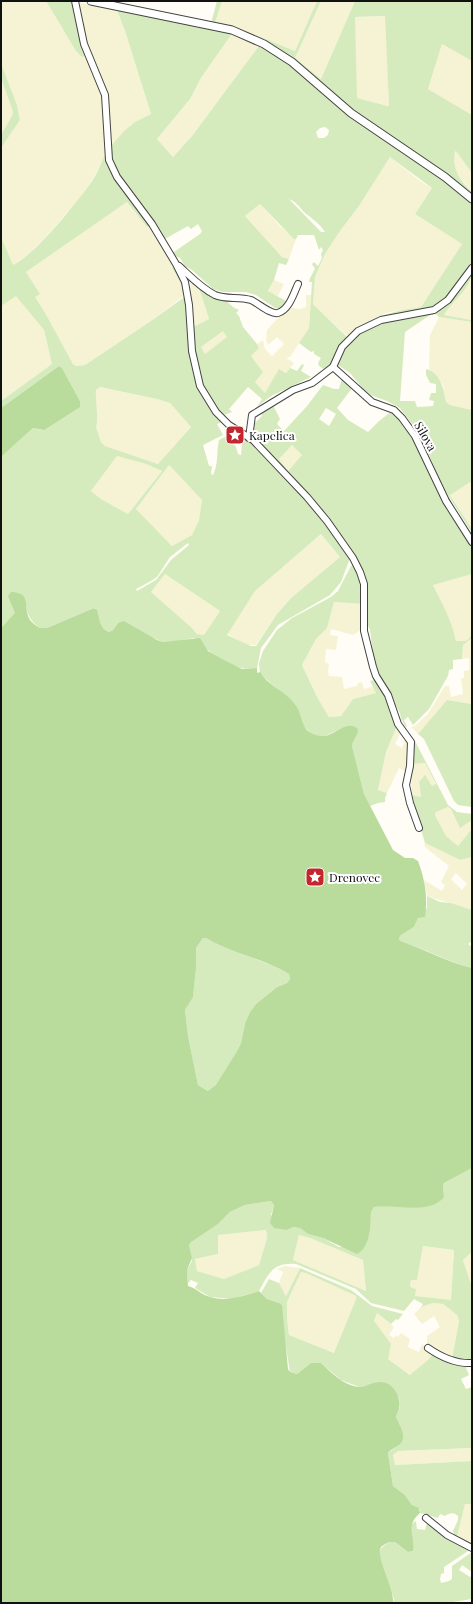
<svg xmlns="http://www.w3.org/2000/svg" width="473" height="1604" font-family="'Playfair Display',serif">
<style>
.farmland{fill:#f6f3d4;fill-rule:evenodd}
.green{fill:#d5ebbd;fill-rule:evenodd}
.forest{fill:#b9dc9c;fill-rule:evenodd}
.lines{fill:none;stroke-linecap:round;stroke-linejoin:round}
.minor-casing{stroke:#444;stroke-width:8}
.tertiary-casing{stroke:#444;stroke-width:9}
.minor{stroke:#fff;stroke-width:6}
.tertiary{stroke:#fff;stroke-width:7}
.labels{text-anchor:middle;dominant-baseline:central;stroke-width:4;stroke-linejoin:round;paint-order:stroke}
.poi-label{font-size:12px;fill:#111;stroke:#fff;text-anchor:start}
.street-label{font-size:12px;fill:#111;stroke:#fff}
</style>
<rect width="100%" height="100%" fill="#fffdf5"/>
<g class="farmland">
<path d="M 1,1 L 46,1 L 62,28 L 82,57 L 85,56 L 102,92 L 106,153 L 94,177 L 81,197 L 42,241 L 20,262 L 13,266 L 1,237 L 1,148 L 20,120 L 17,105 L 1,63 Z"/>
<path d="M 222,1 L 317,1 L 295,51 L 256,35 L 215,23 Z"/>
<path d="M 321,1 L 355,1 L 321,79 L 295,58 Z"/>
<path d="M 80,3 L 117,10 L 125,31 L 151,114 L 135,122 L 124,131 L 109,148 L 109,110 L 87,51 L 78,4 Z"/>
<path d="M 385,16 L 386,19 L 389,106 L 356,98 L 354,17 Z"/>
<path d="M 231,35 L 250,41 L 260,45 L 192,136 L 173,157 L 157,139 L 190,99 L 201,78 Z"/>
<path d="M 442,44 L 472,61 L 472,115 L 428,89 Z"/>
<path d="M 1,78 L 13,112 L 12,116 L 1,135 Z"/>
<path d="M 456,151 L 472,173 L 472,192 L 456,173 L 454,158 Z"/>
<path d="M 390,157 L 420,181 L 432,188 L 415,214 L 462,244 L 421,307 L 386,313 L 369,321 L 353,331 L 348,337 L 313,304 L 315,277 L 325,254 L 340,231 L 359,206 Z"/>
<path d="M 127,202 L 135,213 L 150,226 L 175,266 L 172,269 L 182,285 L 185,295 L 148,323 L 85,365 L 76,366 L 73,364 L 48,318 L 34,297 L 40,294 L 26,272 Z"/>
<path d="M 260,204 L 280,226 L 296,239 L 289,259 L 282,257 L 245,216 Z"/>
<path d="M 472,278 L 472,320 L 444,315 L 449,306 Z"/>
<path d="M 274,280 L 284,284 L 278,296 L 268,292 Z"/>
<path d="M 192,284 L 196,284 L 200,286 L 200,291 L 209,319 L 193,327 L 189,289 Z"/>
<path d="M 16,295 L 44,330 L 52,364 L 1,401 L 1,306 Z"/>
<path d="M 306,295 L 311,295 L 309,328 L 290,357 L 286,358 L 294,363 L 286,373 L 280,369 L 265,393 L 255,382 L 251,356 L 259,348 L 257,344 L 263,340 L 265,349 L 272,356 L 284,344 L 277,337 L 268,345 L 266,340 L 267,330 L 278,318 L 278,316 L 288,307 L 300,309 L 306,307 Z"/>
<path d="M 439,317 L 472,322 L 472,410 L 450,405 L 446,402 L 443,385 L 436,375 L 429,369 L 430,335 Z"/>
<path d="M 223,330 L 228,337 L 205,354 L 201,347 Z"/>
<path d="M 100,387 L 157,399 L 170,403 L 191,427 L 158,464 L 105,446 L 101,442 L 96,427 L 97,423 L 95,400 L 96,390 Z"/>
<path d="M 292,445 L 302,455 L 288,471 L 279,459 Z"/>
<path d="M 117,456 L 146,464 L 162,471 L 128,514 L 101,499 L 91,491 Z"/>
<path d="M 169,465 L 202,500 L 199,520 L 192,535 L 172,546 L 136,509 Z"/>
<path d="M 472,481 L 472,529 L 450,494 Z"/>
<path d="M 321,534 L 340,557 L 291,598 L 277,614 L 256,645 L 247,645 L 227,634 L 255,591 Z"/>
<path d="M 165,574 L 220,611 L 204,635 L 197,634 L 191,627 L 151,592 Z"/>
<path d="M 472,574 L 472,635 L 466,641 L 456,641 L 454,633 L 445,610 L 433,584 Z"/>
<path d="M 334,602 L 362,604 L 361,630 L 353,635 L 331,629 L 330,635 L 338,636 L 336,650 L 326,649 L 325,662 L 329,664 L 328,672 L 329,676 L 342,677 L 344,689 L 357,686 L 358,683 L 362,682 L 364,689 L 374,686 L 376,693 L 353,699 L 341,716 L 329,717 L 317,697 L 302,665 L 316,639 L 327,628 Z"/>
<path d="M 472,638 L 472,704 L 447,700 L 418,734 L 411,727 L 415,726 L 428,714 L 445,686 L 449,686 L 451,697 L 463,694 L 461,678 L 464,678 L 464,671 L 469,670 L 469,658 L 462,659 L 463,645 Z"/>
<path d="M 397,726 L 401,732 L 395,744 L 402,748 L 406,737 L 410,753 L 407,772 L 399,768 L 387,793 L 378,790 L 386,752 Z"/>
<path d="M 425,763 L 436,785 L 432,786 L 425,776 L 419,782 L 421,798 L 411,795 L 412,764 Z"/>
<path d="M 448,807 L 451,809 L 460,827 L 472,820 L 472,831 L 471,830 L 458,846 L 446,836 L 435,815 L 435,812 Z"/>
<path d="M 425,843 L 460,860 L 472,857 L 472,910 L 427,896 L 424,880 L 442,891 L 445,885 L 441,882 L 449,866 L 426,848 L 424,845 ZM 456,873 L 467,884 L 462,890 L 451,879 Z"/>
<path d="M 266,1230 L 267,1238 L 259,1265 L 224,1279 L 197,1271 L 195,1259 L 218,1254 L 218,1235 Z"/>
<path d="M 299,1234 L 310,1238 L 363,1260 L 366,1291 L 293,1260 Z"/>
<path d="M 423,1246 L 454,1250 L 451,1301 L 415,1296 L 410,1287 L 411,1280 L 417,1280 Z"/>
<path d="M 472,1252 L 472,1287 L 463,1260 Z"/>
<path d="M 285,1266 L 300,1268 L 286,1296 L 279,1283 L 283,1272 L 277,1269 Z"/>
<path d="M 301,1272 L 308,1274 L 356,1296 L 356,1299 L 334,1353 L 289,1335 L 287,1319 L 287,1302 Z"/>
<path d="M 433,1303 L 443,1304 L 457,1315 L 459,1321 L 452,1359 L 429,1347 L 427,1343 L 427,1336 L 440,1327 L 434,1316 L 422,1324 L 414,1314 L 421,1307 Z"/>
<path d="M 377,1313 L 394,1327 L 389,1335 L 394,1338 L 396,1335 L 398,1337 L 401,1333 L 410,1339 L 408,1347 L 419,1352 L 422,1344 L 433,1354 L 428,1360 L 411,1375 L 388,1359 L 374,1321 Z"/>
<path d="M 472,1448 L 472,1461 L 395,1465 L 393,1455 L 398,1451 Z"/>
<path d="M 465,1504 L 472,1504 L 472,1547 L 457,1537 Z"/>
</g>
<g class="green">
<path d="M 46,1 L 71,1 L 78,22 L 85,56 L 82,57 L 76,51 Z"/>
<path d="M 217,1 L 222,1 L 215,23 L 211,23 Z"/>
<path d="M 317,1 L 321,1 L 295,58 L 321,79 L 355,1 L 472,1 L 472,61 L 442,44 L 428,89 L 472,115 L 472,173 L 456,151 L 455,152 C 452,170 460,180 472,192 L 472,196 L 356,113 L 279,50 L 255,36 L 256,35 L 295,51 ZM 385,16 L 389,106 L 388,106 L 357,98 L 355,17 Z"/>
<path d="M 117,10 L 220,30 L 250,39 L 282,58 L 472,203 L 472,265 L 450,296 L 433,308 L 414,311 L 353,333 L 331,364 L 324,369 L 319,366 L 318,363 L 321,358 L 314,354 L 314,351 L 311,352 L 299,343 L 309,328 L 312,282 L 309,282 L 310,278 L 315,269 L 312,264 L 314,262 L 318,266 L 322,258 L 321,254 L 323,250 L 321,247 L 319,250 L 314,235 L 298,235 L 296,239 L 294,239 L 260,204 L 245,216 L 282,257 L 289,259 L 286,265 L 279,263 L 274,280 L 268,291 L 288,302 L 280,309 L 275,308 L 256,295 L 246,292 L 223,292 L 213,289 L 192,270 L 185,266 L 180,258 L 171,254 L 200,234 L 202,231 L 198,224 L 191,229 L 188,226 L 163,240 L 114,170 L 109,148 L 124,131 L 135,122 L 151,114 L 125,31 ZM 231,35 L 250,41 L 259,46 L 192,136 L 173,157 L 157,139 L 190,99 L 201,78 ZM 325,127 L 329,130 L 328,135 L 324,138 L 318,138 L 316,132 L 320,128 ZM 390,157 L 432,188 L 415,214 L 462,244 L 421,307 C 390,312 370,316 347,337 L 313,304 L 315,277 L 325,254 L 340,231 L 359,206 ZM 289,199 C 298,202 301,211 309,216 C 315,221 321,225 325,232 L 321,232 Z"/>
<path d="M 1,63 L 17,105 L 20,120 L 1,148 L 1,135 L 12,116 L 13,112 L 1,78 Z"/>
<path d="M 106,153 L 150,226 L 147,227 L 127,202 L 26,272 L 40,294 L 35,297 L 48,318 L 73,364 L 76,366 L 85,365 L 148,323 L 183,298 L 185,295 L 182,285 L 172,268 L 175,266 L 181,277 L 186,295 L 188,336 L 198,387 L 222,422 L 217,424 L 223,435 L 203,445 L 209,466 L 212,466 L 211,474 L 213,475 C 219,463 216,452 219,440 L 234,432 L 236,437 L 233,439 L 233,443 L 236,447 L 238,454 L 241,455 L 243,436 L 248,439 L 316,509 L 350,558 L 341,582 L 330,595 L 278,625 L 261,648 L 257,668 C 252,668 246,669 241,668 C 224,664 207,650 194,638 L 178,641 L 163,642 L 118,623 L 113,630 L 109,632 C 100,629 98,617 95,608 L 94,608 L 47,628 L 40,628 C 28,619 27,613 25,598 L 14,615 L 1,628 L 1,457 L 33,428 L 42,430 L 80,401 L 62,368 L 59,366 L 1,408 L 1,401 L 52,364 L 44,330 L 16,296 L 1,306 L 1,237 L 13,265 C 33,257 82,197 94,178 C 99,170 101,161 106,153 ZM 100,387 L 157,399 L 170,403 L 191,427 L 158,464 L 105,446 L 101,442 L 96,427 C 99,420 95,400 96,390 ZM 117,456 L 146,464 L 162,471 L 128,514 L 101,499 L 91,491 ZM 169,465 L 202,500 L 199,520 L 192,535 L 172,546 L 136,509 ZM 321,534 L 340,557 L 291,598 L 277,614 L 256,646 L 251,646 L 227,635 L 255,591 ZM 188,543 L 189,545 L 171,560 L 156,580 L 137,591 L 136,589 L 151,581 L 157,577 L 170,557 ZM 165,574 L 220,611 L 204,635 L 197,634 L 191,627 L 151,592 Z"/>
<path d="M 472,271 C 472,288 452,301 444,315 L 472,320 L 472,322 L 439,317 L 436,314 Z"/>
<path d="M 200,286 L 224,299 L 233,307 L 239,310 L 236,313 L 239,316 L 243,327 L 257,344 L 259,348 L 251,356 L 263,372 L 255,382 L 265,393 L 279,369 L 286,373 L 290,368 L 297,371 L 302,364 L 304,365 L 301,371 L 311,377 L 271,396 L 257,407 L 262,399 L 248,387 L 229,409 L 232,412 L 224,415 L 220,414 L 204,391 L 192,336 L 193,327 L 209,319 L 200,291 ZM 223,331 L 227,337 L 205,354 L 201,347 Z"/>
<path d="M 433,313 L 433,315 L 430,315 L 405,332 L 400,401 L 415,401 L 417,407 L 433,406 L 434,401 L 429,400 L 431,393 L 436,393 L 436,384 L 430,383 L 426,375 L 426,369 C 440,372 444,389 446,402 L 450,405 L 472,410 L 472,481 L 450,495 L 472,529 L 472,533 L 441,484 L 422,437 L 400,408 L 387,401 L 373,396 L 364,390 L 350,373 L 335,363 C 340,354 347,342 354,335 C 374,318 408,317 433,313 Z"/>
<path d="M 342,378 L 352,388 L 337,408 L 348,420 L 368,432 L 379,421 L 392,411 L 415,439 L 443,498 L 472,545 L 472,574 L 433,585 C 442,603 452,621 456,641 L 466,641 L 472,635 L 472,638 L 463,645 L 462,659 L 453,660 L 453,669 L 449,670 L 448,676 L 429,709 L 413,725 L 408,717 L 404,720 L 407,726 L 406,727 L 401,719 L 400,713 L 379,676 L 374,661 L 370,630 L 365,619 L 366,599 L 352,553 L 258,442 L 262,437 L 253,429 L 252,423 L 255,421 L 256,422 L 262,416 L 261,412 L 273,405 L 280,419 L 277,424 L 284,431 L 307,406 L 323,385 L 334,389 L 339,389 ZM 326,408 L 336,414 L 329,426 L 319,419 ZM 292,445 L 302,455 L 288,471 L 279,459 Z"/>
<path d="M 354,565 L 361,581 L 362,604 L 334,602 L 327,628 L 316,639 L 302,665 L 317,697 L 329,717 L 341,716 L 353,699 L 376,693 L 370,681 L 374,680 C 386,687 392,713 397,726 L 386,752 L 378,790 L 387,793 L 385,798 L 385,802 L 378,803 L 370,806 L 364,794 L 352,746 L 353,741 L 342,728 L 323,737 L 311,734 L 303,725 L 295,704 L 260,674 L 259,663 L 263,651 L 277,630 L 292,618 L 331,597 L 338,591 L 351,566 Z"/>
<path d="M 447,700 L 472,704 L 472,807 L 458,805 L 454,801 L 424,739 L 418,734 Z"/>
<path d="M 409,734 L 415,741 L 448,805 L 457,812 L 472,814 L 472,820 L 460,828 L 451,809 L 448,807 L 436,812 L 435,815 L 446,836 L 458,846 L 471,830 L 472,831 L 472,857 L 460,860 L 425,843 L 411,795 L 421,797 L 419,782 L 425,775 L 432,786 L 436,784 L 425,763 L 412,764 L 408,736 Z"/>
<path d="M 427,896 L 440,902 L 451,903 L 472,910 L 472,941 L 468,944 L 472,947 L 472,968 C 447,962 425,948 400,942 L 399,938 L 401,935 L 414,927 L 418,918 L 427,908 Z"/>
<path d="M 203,938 L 206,938 C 232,953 263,959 289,974 L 290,979 L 287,983 L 277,987 L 256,1004 L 250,1012 L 245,1023 L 241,1043 L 237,1051 L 216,1086 L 208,1091 L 198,1085 L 188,1036 L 185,1010 L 193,996 L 196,969 L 196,948 Z"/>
<path d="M 472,1168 L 472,1252 L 463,1260 L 472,1287 L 472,1361 L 452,1359 L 459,1321 L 457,1315 L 443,1304 L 433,1303 L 421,1307 L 423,1304 L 414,1299 L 404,1311 L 371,1303 L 356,1289 L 296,1264 C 273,1262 269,1273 259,1291 L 233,1299 L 210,1297 L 195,1288 L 198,1283 L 191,1280 L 188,1283 L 187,1270 L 192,1261 L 189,1245 L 190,1242 L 218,1224 L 230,1212 L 245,1205 L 271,1201 L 274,1205 L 271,1215 L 287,1230 L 293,1227 L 300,1228 L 308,1234 L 323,1238 L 339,1247 L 366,1245 L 371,1212 L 374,1207 L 444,1197 L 443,1185 L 444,1183 ZM 266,1230 L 267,1238 L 259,1265 L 224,1279 L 197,1271 L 195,1259 L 218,1254 L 218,1235 ZM 299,1235 L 310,1238 L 363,1260 L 366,1291 L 293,1260 ZM 423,1246 L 454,1250 L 451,1300 L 415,1296 L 416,1289 L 410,1287 L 411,1280 L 417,1280 Z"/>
<path d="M 300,1268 L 351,1290 L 372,1306 L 403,1314 L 398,1320 L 396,1319 L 391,1324 L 377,1313 L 374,1321 L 391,1344 L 388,1359 L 410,1375 L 428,1360 L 433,1354 L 469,1365 L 466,1368 L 469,1375 L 461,1379 L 466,1389 L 472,1387 L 472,1448 L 398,1451 L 393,1455 L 395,1465 L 472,1461 L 472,1504 L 465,1504 L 457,1537 L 464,1539 L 463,1543 L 456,1539 L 453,1531 L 458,1520 L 458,1516 C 453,1512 450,1513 445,1516 L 440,1514 L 438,1518 L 420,1513 L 420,1509 L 412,1505 L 405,1495 L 393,1486 L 388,1453 L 400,1444 L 400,1426 L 396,1417 L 400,1407 L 399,1398 L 383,1382 L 359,1387 L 341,1380 L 321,1363 L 311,1363 L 297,1374 L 290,1372 L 279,1303 L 267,1299 L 261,1293 L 269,1279 L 279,1283 L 286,1296 ZM 301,1272 L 308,1274 L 356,1296 L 356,1299 L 334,1353 L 289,1335 L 287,1319 L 287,1302 Z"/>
<path d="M 415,1521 L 416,1522 L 417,1529 L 425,1530 L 427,1523 L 454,1541 L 471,1549 L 444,1567 L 444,1573 L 441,1574 L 440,1579 L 441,1583 L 449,1581 L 452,1579 L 452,1566 L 472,1552 L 472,1572 L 462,1565 L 459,1570 L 470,1577 L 472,1575 L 472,1599 L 447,1603 L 393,1603 L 394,1599 L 379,1554 L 381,1548 L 389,1542 L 395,1542 L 408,1552 L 413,1551 L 411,1526 L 412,1524 Z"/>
</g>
<g class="forest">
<path d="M 59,366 L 62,368 L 80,401 L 80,407 L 44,430 L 33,428 L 1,457 L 1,408 Z"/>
<path d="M 11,592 C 33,593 22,606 30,620 C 32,623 37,626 40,628 L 47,628 L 94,608 L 97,610 C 99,618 100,629 109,632 L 113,630 L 118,623 L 124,621 L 157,640 L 163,642 L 200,638 L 208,651 L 224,660 L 242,669 L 257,668 L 257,673 L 260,672 C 267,685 285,691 294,703 C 305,716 298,733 321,736 C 333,738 346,718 358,729 C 358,736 353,739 352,746 L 364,794 L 393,850 L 405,858 L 413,858 L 418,861 C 425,880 428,897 425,917 L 418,918 L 414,927 L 401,935 L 399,938 L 400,941 C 424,949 447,962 472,968 L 472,1168 L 444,1183 L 443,1185 L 444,1197 C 429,1216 394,1203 374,1207 L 371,1212 C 370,1225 371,1247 357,1254 L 323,1238 L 308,1234 L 300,1228 L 293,1227 L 287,1230 L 274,1228 L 270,1223 L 274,1205 L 271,1201 L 245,1205 L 230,1212 L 218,1224 L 191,1242 L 189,1245 L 192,1258 L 187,1270 L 188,1286 C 196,1288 202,1295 210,1297 C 226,1302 244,1296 259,1291 L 267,1299 L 279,1303 L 282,1305 L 288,1369 L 290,1372 L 297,1374 L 311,1363 L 321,1363 C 332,1373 343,1385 358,1387 C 365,1387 373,1382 380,1382 C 392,1381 402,1397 399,1409 C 398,1412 397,1414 396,1417 C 400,1426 408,1438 399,1445 C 395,1448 391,1449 388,1453 L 393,1486 L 405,1495 L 412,1505 L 419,1508 L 420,1513 C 405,1526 415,1534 413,1551 L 408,1552 L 395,1542 L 389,1542 C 387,1543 383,1545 381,1547 C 375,1556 395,1589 393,1603 L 1,1603 L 1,628 L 15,613 L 8,596 ZM 203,938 L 206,938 C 233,954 262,958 289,974 L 290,979 L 287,983 L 277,987 L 256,1004 L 250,1012 L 245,1023 L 241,1043 L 237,1051 L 216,1085 L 208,1091 L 198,1085 L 188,1036 L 185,1010 L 193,997 L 196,969 L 196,948 Z"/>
</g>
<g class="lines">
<g class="minor-casing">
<g id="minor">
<path d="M 75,1 L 84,44 L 105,95 L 109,160 L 117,177 L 152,224 L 176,264 L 185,282 L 189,305 L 192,351 L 200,386 L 216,412 L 229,425 L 253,440 L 307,497 L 327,521 L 353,558 L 360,572 L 364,584 L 364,631 L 373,667 L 376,676 L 388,695 L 398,724 L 411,742 L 410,766 L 406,785 L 410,803 L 419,828"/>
<path d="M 179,266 C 190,276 201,288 215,295 C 226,300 239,296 251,300 C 258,303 271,315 278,313 C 289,310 294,293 298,284"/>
<path d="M 333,367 L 372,402 L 394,410 L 402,418 L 415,436 L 446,501 L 472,542"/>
<path d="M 249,438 L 252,415 L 293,390 L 312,383 L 333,367 L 342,347 L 358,331 L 381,320 L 434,310 L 448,300 L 472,268"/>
<path d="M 428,1348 C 441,1357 456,1364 472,1363"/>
<path d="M 426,1518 L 447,1535 L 472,1548"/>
</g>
</g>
<g class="tertiary-casing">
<path id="tertiary" d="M 91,1 L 232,30 L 264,44 L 292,62 L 351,113 L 445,177 L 472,199"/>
</g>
<use href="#minor" class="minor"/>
<use href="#tertiary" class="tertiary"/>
</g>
<defs>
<g id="sight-square" transform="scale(1)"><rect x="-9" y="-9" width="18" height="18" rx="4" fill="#c4262e" stroke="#fff"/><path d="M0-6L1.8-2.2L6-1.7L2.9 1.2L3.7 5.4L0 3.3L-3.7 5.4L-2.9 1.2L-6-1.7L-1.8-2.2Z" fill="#fff"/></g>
</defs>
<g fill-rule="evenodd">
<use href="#sight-square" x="235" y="435"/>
<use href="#sight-square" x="315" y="877"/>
</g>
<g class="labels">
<g class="poi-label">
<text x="249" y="435">Kapelica</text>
<text x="329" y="877">Drenovec</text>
</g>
<g class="street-label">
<text transform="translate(426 436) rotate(60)">Silova</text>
</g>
</g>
<rect width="473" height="1604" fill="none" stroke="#111111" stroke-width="4"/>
</svg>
